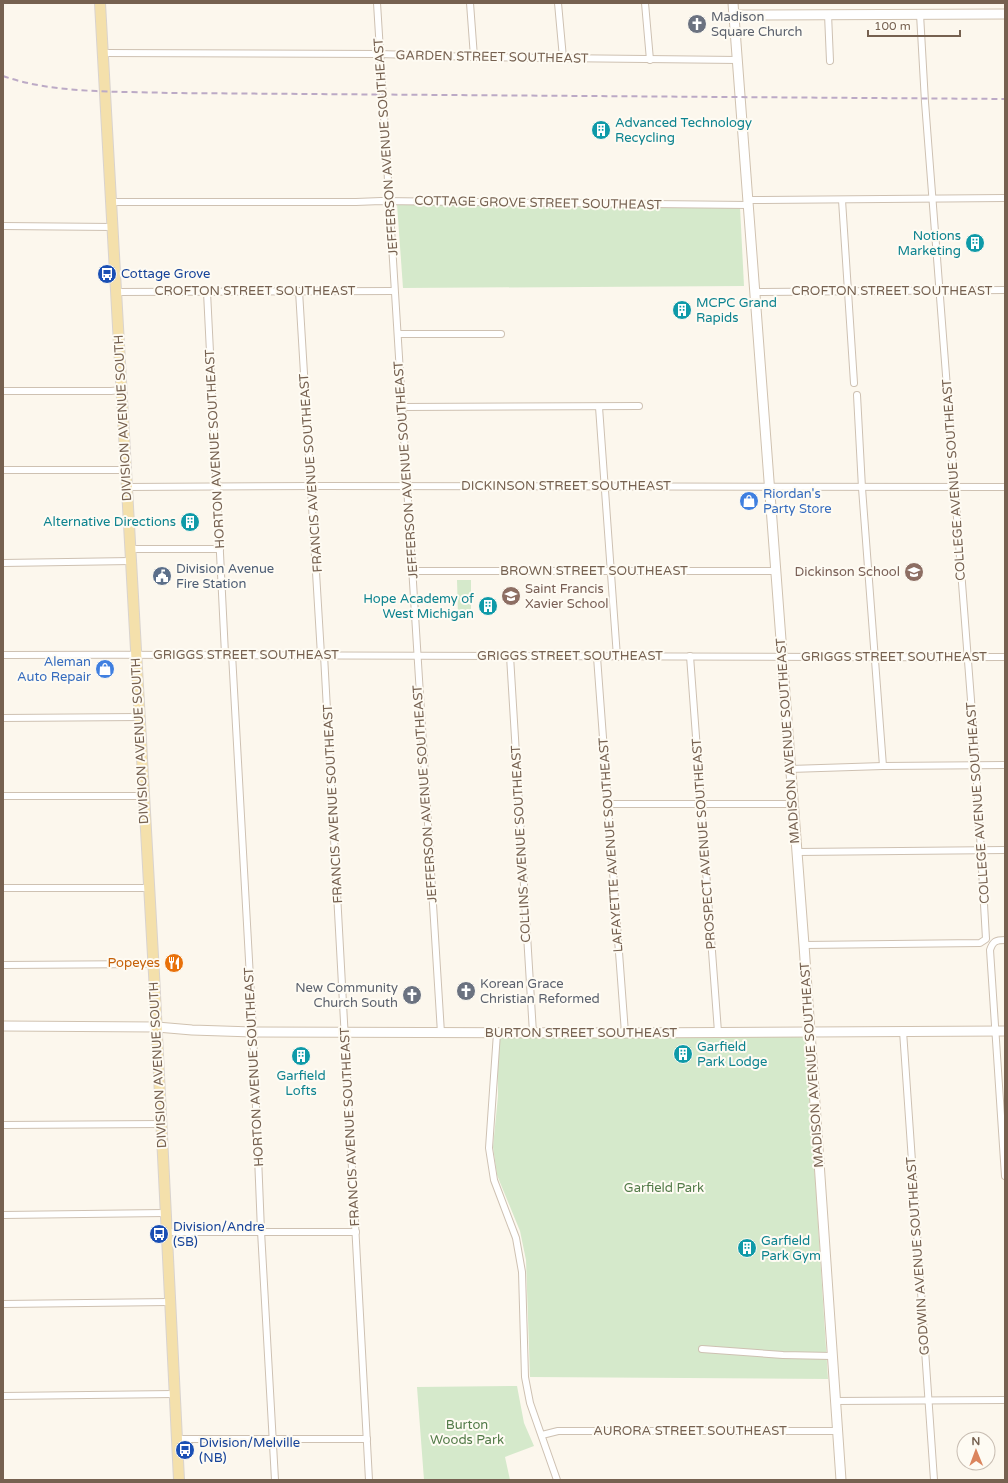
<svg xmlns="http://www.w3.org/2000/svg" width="1008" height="1483" font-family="'Varela Round',sans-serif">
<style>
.green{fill:#d5e9cb}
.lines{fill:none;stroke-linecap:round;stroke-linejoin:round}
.street-casing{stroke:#cec1b2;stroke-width:8}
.secondary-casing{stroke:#d0c2b0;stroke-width:11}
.primary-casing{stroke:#d9d3ce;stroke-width:12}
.street{stroke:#fff;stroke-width:6}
.secondary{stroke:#fff;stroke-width:9}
.primary{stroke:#f4e0ab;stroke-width:10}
.rail{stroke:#bcaac6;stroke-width:2;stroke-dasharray:6 4;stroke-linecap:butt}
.labels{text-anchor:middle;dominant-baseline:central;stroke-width:4;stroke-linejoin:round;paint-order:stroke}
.worship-label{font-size:13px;fill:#5b616d;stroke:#fefbf3;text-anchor:start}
.street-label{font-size:13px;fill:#766150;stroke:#fefbf3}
.culture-label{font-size:13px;fill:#0d838f;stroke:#fefbf3;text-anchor:start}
.transit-label{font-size:13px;fill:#164399;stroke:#fefbf3;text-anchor:start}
.shop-label{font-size:13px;fill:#366cbe;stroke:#fefbf3;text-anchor:start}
.service-label{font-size:13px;fill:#4e5e75;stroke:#fefbf3;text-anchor:start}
.education-label{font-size:13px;fill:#785e54;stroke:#fefbf3;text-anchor:end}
.food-label{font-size:13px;fill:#c56008;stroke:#fefbf3;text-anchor:end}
.park-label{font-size:13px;fill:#537b49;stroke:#fefbf3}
</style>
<rect width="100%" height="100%" fill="#fcf7ed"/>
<g class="green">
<path d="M 397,204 L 740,207 L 744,286 L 403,288 Z"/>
<path d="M 457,580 L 471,580 L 471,615 L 458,615 Z"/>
<path d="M 497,1036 L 806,1037 L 828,1379 L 530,1377 L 526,1260 L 520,1231 L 497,1175 L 493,1147 L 498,1096 Z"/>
<path d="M 517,1386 L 524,1423 L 534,1446 L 505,1457 L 510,1480 L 424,1480 L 417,1387 Z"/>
</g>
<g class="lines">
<g class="street-casing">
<g id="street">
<path d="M 377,3 L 441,1033"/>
<path d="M 470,3 L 474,57"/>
<path d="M 558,3 L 563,58"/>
<path d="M 645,3 L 650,60"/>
<path d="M 828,14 L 830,61"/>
<path d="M 103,53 L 380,54 L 474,57 L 738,60"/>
<path d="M 748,200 L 1005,198"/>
<path d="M 842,200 L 854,383"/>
<path d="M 111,202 L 356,202 L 381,201 L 749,205"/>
<path d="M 3,226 L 113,227"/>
<path d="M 299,291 L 321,655"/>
<path d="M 116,292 L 394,291"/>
<path d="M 207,292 L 225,654"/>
<path d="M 755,292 L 1005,290"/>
<path d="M 398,334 L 501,334"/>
<path d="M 3,391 L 111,391 L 121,390"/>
<path d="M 857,395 L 862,488 L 883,766"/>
<path d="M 402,407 L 639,406"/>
<path d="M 599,407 L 617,657"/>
<path d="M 3,470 L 126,470"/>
<path d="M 126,487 C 190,487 253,486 316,486 C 546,486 775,487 1005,487"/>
<path d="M 130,549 L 220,549"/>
<path d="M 3,563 L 131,561"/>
<path d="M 412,571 L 775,571"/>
<path d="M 232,654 L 253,1032 L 261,1231 L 275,1480"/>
<path d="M 3,655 C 337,654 671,658 1005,657"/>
<path d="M 324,655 L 369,1480"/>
<path d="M 510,656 L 533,1033"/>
<path d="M 690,656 L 718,1032"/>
<path d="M 597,657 L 625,1033"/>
<path d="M 3,718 L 139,717"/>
<path d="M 790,769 L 883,766 L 1005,765"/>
<path d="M 3,796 L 143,796"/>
<path d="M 608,804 L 793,804"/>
<path d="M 797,852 L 1005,850"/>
<path d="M 3,888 L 149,888"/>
<path d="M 1005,940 C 996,940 993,941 990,950 L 1005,1176"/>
<path d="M 804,945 L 980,943 L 986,939 L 976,765 L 925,102 L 920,14"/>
<path d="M 3,965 L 153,964"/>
<path d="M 903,1031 L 934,1480"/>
<path d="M 497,1033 L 489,1148 L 494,1180 L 516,1238 L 522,1272 L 525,1377 L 530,1403 L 557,1480"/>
<path d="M 3,1125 L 161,1124"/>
<path d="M 3,1215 L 165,1213"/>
<path d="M 166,1232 L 356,1232"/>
<path d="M 3,1304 L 169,1302"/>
<path d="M 702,1349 L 783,1355 L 832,1356"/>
<path d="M 3,1396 L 174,1394"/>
<path d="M 835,1401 L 1005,1400"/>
<path d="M 542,1435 L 558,1431 L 837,1431"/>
<path d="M 177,1439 L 367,1439"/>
</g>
</g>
<g class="secondary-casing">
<g id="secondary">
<path d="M 733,3 L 804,945 L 841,1480"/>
<path d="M 735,15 L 1005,14"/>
<path d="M 3,1026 L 157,1027 L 192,1030 L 253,1032 L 625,1033 L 1005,1031"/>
</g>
</g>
<g class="primary-casing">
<path id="primary" d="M 100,3 L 154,974 L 179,1480"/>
</g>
<use href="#street" class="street"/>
<use href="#secondary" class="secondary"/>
<use href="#primary" class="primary"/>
<path class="rail" d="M 3,76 C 54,94 116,91 170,93 L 1005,99"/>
</g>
<defs>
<g id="church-disc" transform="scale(1)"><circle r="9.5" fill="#6b7280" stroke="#fefbf3"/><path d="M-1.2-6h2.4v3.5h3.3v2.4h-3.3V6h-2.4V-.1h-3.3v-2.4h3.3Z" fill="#fff"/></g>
<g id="building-disc" transform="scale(1)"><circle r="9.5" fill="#0f9aa8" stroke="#fefbf3"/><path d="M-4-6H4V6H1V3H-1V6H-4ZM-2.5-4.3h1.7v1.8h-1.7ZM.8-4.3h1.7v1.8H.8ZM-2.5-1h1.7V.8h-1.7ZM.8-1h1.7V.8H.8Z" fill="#fff"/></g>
<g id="bus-disc" transform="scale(1)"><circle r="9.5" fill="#1a4fb4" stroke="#fefbf3"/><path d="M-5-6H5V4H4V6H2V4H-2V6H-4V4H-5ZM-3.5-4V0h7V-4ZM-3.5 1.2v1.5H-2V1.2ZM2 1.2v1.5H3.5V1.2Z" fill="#fff"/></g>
<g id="shop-disc" transform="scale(1)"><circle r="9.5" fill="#3f7fe0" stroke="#fefbf3"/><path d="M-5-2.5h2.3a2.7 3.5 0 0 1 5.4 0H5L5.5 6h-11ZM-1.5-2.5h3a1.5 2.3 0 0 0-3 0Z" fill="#fff"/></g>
<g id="school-disc" transform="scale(1)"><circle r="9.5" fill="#8d6e63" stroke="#fefbf3"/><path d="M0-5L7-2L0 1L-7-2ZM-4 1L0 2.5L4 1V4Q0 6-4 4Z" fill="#fff"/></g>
<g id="civic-disc" transform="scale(1)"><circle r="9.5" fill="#5c6f8a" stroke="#fefbf3"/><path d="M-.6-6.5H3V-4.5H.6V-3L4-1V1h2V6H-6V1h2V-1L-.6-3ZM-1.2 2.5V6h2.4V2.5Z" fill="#fff"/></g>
<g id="restaurant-disc" transform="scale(1)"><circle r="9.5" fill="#e8710a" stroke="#fefbf3"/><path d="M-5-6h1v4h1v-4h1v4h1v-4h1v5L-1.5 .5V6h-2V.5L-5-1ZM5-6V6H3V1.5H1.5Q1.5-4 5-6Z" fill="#fff"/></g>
</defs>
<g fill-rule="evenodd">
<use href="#church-disc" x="697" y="24"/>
<use href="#building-disc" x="601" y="130"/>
<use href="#building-disc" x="975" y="243"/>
<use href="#bus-disc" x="107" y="274"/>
<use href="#building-disc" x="682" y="310"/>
<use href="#shop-disc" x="749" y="501"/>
<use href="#building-disc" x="190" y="522"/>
<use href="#school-disc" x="914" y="572"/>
<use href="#civic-disc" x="162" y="576"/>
<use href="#school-disc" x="511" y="596"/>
<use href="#building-disc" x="488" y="606"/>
<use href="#shop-disc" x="105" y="669"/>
<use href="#restaurant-disc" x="174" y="963"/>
<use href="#church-disc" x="466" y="991"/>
<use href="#church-disc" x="412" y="995"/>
<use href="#building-disc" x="683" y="1054"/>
<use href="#building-disc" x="301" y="1056"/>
<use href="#bus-disc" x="159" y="1234"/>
<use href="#building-disc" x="747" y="1248"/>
<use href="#bus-disc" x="185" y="1450"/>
</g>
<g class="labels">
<g class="worship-label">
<text x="711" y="17">Madison<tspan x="711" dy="15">Square Church</tspan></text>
<text x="480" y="984">Korean Grace<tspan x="480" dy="15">Christian Reformed</tspan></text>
<text x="398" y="988" text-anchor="end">New Community<tspan x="398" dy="15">Church South</tspan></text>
</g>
<g class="street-label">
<text transform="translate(492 57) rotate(1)">GARDEN STREET SOUTHEAST</text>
<text transform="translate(386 147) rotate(-94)">JEFFERSON AVENUE SOUTHEAST</text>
<text transform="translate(538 203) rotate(1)">COTTAGE GROVE STREET SOUTHEAST</text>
<text x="255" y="291">CROFTON STREET SOUTHEAST</text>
<text x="892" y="291">CROFTON STREET SOUTHEAST</text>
<text transform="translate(123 418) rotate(-93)">DIVISION AVENUE SOUTH</text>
<text transform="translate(215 449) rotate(-93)">HORTON AVENUE SOUTHEAST</text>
<text transform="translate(406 470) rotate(-94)">JEFFERSON AVENUE SOUTHEAST</text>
<text transform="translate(311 473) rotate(-94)">FRANCIS AVENUE SOUTHEAST</text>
<text transform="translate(954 480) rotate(-94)">COLLEGE AVENUE SOUTHEAST</text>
<text x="566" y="486">DICKINSON STREET SOUTHEAST</text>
<text x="594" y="571">BROWN STREET SOUTHEAST</text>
<text x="246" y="655">GRIGGS STREET SOUTHEAST</text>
<text x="570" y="656">GRIGGS STREET SOUTHEAST</text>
<text x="894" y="657">GRIGGS STREET SOUTHEAST</text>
<text transform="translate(140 741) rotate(-93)">DIVISION AVENUE SOUTH</text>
<text transform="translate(788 741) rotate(-94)">MADISON AVENUE SOUTHEAST</text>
<text transform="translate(425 794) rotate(-94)">JEFFERSON AVENUE SOUTHEAST</text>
<text transform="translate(978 803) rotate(-94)">COLLEGE AVENUE SOUTHEAST</text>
<text transform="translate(333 804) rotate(-93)">FRANCIS AVENUE SOUTHEAST</text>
<text transform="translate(521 844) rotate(-93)">COLLINS AVENUE SOUTHEAST</text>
<text transform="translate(704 844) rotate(-94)">PROSPECT AVENUE SOUTHEAST</text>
<text transform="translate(611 845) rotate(-94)">LAFAYETTE AVENUE SOUTHEAST</text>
<text x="581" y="1033">BURTON STREET SOUTHEAST</text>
<text transform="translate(158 1065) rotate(-93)">DIVISION AVENUE SOUTH</text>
<text transform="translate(812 1065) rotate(-94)">MADISON AVENUE SOUTHEAST</text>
<text transform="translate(254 1067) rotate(-93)">HORTON AVENUE SOUTHEAST</text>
<text transform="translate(350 1127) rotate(-93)">FRANCIS AVENUE SOUTHEAST</text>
<text transform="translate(918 1256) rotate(-94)">GODWIN AVENUE SOUTHEAST</text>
<text x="690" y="1431">AURORA STREET SOUTHEAST</text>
</g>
<g class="culture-label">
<text x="615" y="123">Advanced Technology<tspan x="615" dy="15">Recycling</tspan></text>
<text x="961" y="236" text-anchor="end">Notions<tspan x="961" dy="15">Marketing</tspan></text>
<text x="696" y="303">MCPC Grand<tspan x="696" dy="15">Rapids</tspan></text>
<text x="176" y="522" text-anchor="end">Alternative Directions</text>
<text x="474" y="599" text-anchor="end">Hope Academy of<tspan x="474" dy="15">West Michigan</tspan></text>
<text x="697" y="1047">Garfield<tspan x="697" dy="15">Park Lodge</tspan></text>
<text x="301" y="1076" text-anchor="middle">Garfield<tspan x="301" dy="15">Lofts</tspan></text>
<text x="761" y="1241">Garfield<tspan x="761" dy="15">Park Gym</tspan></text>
</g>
<g class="transit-label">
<text x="121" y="274">Cottage Grove</text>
<text x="173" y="1227">Division/Andre<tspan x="173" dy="15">(SB)</tspan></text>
<text x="199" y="1443">Division/Melville<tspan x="199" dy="15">(NB)</tspan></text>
</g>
<g class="shop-label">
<text x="763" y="494">Riordan's<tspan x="763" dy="15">Party Store</tspan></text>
<text x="91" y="662" text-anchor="end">Aleman<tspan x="91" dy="15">Auto Repair</tspan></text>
</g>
<g class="service-label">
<text x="176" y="569">Division Avenue<tspan x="176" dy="15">Fire Station</tspan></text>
</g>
<g class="education-label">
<text x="900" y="572">Dickinson School</text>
<text x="525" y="589" text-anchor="start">Saint Francis<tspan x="525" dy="15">Xavier School</tspan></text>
</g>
<g class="food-label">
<text x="160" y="963">Popeyes</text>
</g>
<g class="park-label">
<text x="664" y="1188">Garfield Park</text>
<text x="467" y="1425">Burton<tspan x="467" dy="15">Woods Park</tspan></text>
</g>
</g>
<rect width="1008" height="1483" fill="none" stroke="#766150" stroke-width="8"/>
<g transform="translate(976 1451) rotate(359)"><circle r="19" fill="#fefbf3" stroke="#c8bdb2"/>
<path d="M0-3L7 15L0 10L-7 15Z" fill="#db845c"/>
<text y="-6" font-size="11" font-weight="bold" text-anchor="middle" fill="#766150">N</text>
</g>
<path d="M868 30v6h92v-6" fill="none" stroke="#766150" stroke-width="2"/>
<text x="874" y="30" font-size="12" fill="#766150" stroke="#fefbf3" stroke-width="3" paint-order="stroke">100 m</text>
</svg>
